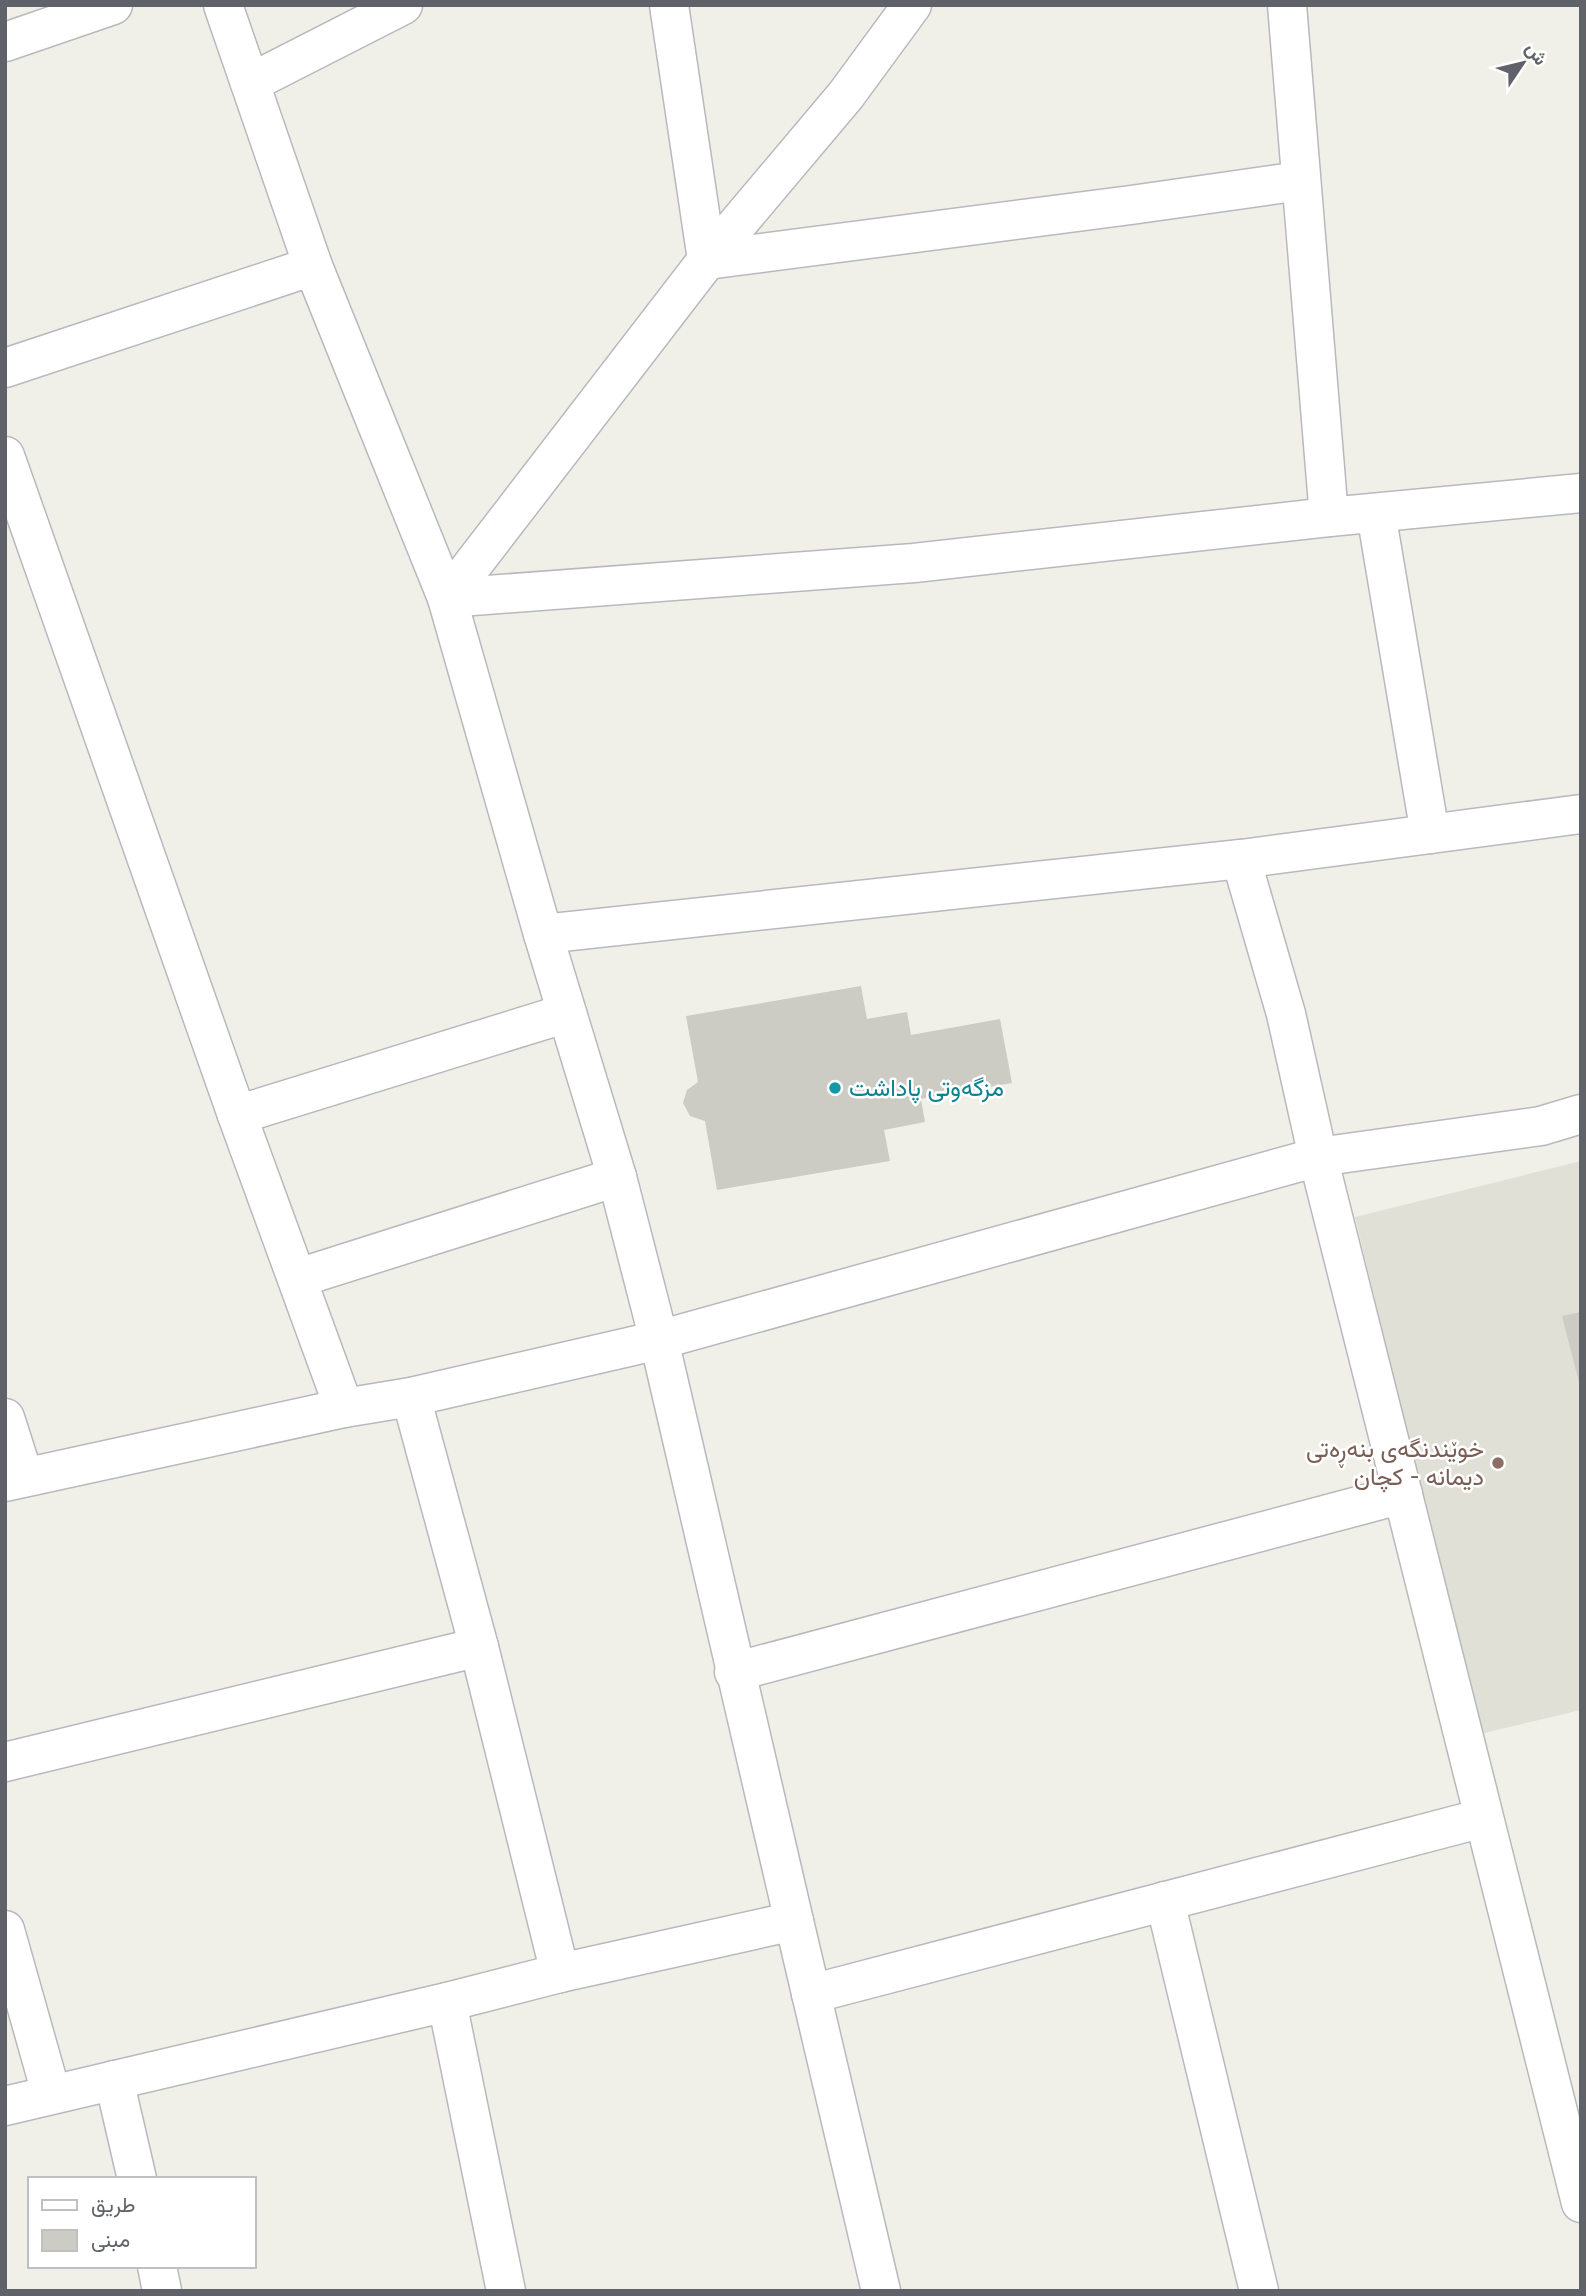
<svg xmlns="http://www.w3.org/2000/svg" width="1586" height="2296" font-family="'Fira Sans',Vazirmatn,sans-serif">
<style>
.education{fill:#e1e0d6}
.building{fill:#cccbc4}
.lines{fill:none;stroke-linecap:round;stroke-linejoin:round}
.street-casing{stroke:#b8b9be;stroke-width:41}
.street{stroke:#fff;stroke-width:38}
.culture-dot{fill:#0f9aa8;stroke:#fff;stroke-width:2.5}
.education-dot{fill:#8d6e63;stroke:#fff;stroke-width:2.5}
.labels{text-anchor:middle;dominant-baseline:central;stroke-width:5;stroke-linejoin:round;paint-order:stroke}
.culture-label{font-size:24px;fill:#0d838f;stroke:#fff;text-anchor:start}
.education-label{font-size:24px;fill:#785e54;stroke:#fff;text-anchor:end}
</style>
<rect width="100%" height="100%" fill="#f1f0e8"/>
<path class="education" d="M 1581,1161 L 1581,1710 L 1480,1734 L 1355,1217 Z"/>
<g class="building">
<path d="M 861,986 L 867,1019 L 907,1012 L 911,1035 L 1000,1019 L 1012,1083 L 921,1099 L 925,1122 L 884,1130 L 890,1161 L 717,1190 L 705,1121 L 690,1116 L 683,1103 L 687,1090 L 698,1082 L 686,1016 Z"/>
<path d="M 1581,1312 L 1581,1386 L 1580,1386 L 1562,1316 Z"/>
</g>
<g class="lines">
<g class="street-casing">
<g id="street">
<path d="M 223,5 L 313,266 L 447,598 L 914,563 L 1329,517 L 1581,493"/>
<path d="M 669,5 L 707,260 L 1131,205 L 1300,181"/>
<path d="M 1287,5 L 1329,517"/>
<path d="M 5,42 L 113,5"/>
<path d="M 250,83 L 403,5"/>
<path d="M 5,368 L 313,266"/>
<path d="M 5,456 L 237,1115 L 344,1408"/>
<path d="M 1376,513 L 1430,834"/>
<path d="M 1241,859 L 1286,1014 L 1318,1157 L 1581,2203"/>
<path d="M 543,934 L 1241,859 L 1581,814"/>
<path d="M 237,1115 L 567,1013"/>
<path d="M 298,1278 L 617,1177"/>
<path d="M 411,1397 L 479,1647 L 560,1973"/>
<path d="M 5,1418 L 24,1477"/>
<path d="M 5,1482 L 344,1408 L 411,1397 L 659,1340 L 1318,1157 L 1541,1126 L 1581,1114"/>
<path d="M 734,1672 L 1403,1494"/>
<path d="M 5,1762 L 479,1647"/>
<path d="M 1165,1901 L 1259,2291"/>
<path d="M 794,1921 L 659,1340 L 617,1177 L 543,934 L 447,598 L 707,260 L 846,95 L 912,5"/>
<path d="M 5,1930 L 51,2093"/>
<path d="M 811,1994 L 1483,1818"/>
<path d="M 447,2002 L 506,2291"/>
<path d="M 114,2080 L 137,2179"/>
<path d="M 5,2106 L 447,2002 L 560,1973 L 794,1921 L 881,2291"/>
<path d="M 157,2266 L 162,2291"/>
</g>
</g>
<use href="#street" class="street"/>
</g>
<circle class="culture-dot" cx="835" cy="1088" r="7"/>
<circle class="education-dot" cx="1498" cy="1463" r="7"/>
<g class="labels">
<g class="culture-label">
<text x="849" y="1088">مزگەوتی پاداشت</text>
</g>
<g class="education-label">
<text x="1484" y="1449">خوێندنگەی بنەڕەتی<tspan x="1484" dy="28">دیمانە - کچان</tspan></text>
</g>
</g>
<rect width="1586" height="2296" fill="none" stroke="#5f6268" stroke-width="14"/>
<rect x="28" y="2177" width="228" height="91" fill="#ffffff" stroke="#bfc0c3" stroke-width="2"/>
<rect x="42" y="2200" width="35" height="10" fill="#ffffff" stroke="#bfc0c3" stroke-width="2"/>
<text x="91" y="2212" font-size="21" fill="#5f6268">طريق</text>
<rect x="42" y="2230" width="35" height="21" fill="#cccbc4" stroke="#bfc0c3" stroke-width="2"/>
<text x="91" y="2247" font-size="21" fill="#5f6268">مبنى</text>
<g transform="translate(1523 63) rotate(55)" stroke="#ffffff" stroke-width="5" paint-order="stroke">
<path d="M0-5L12 26L0 18L-12 26Z" fill="#5f6268"/>
<text y="-10" font-size="19" font-weight="bold" text-anchor="middle" fill="#5f6268">ش</text>
</g>
</svg>
